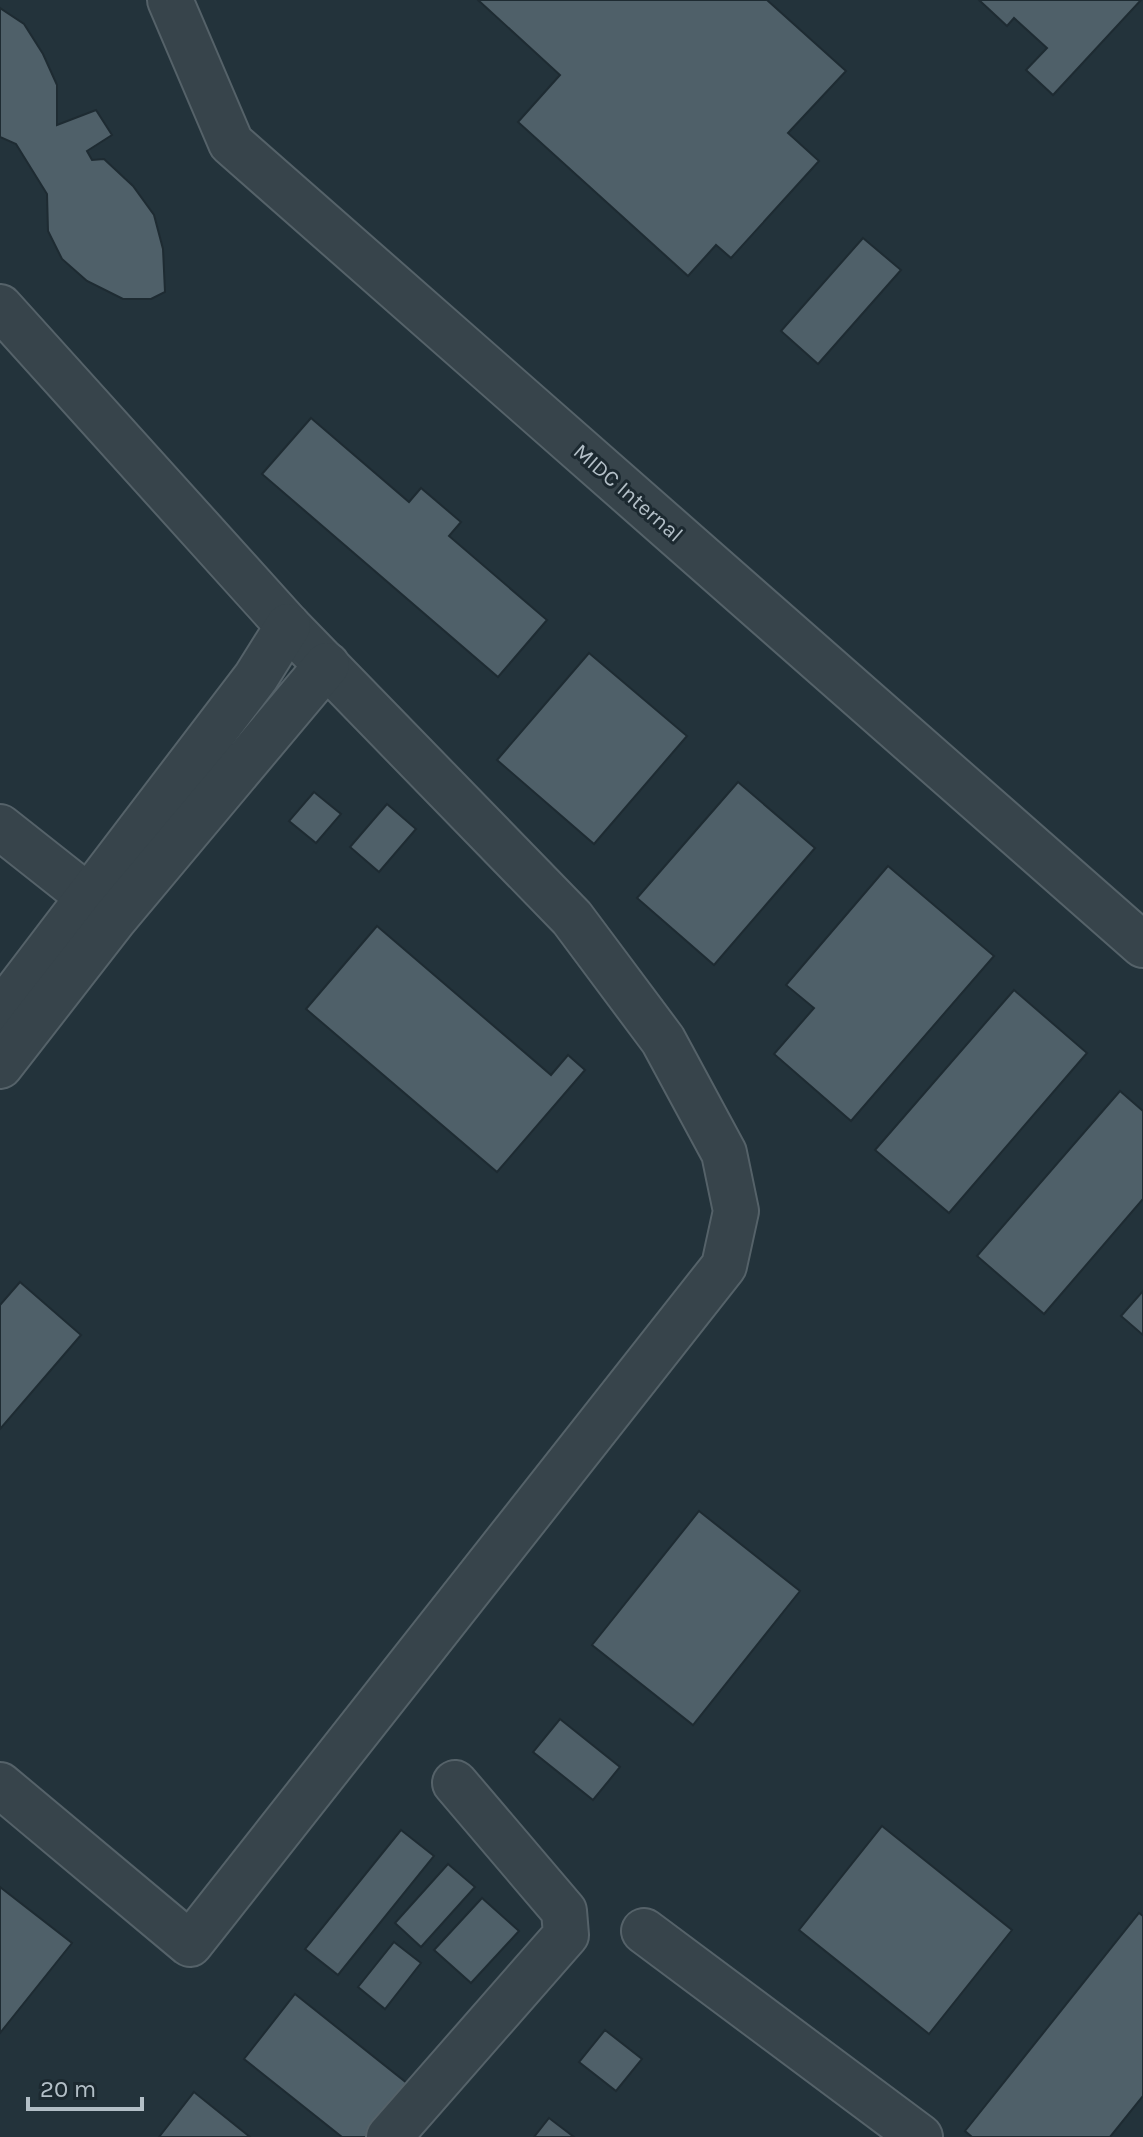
<svg xmlns="http://www.w3.org/2000/svg" width="1143" height="2137" font-family="Karla,sans-serif">
<style>
.building{fill:#4f6069;stroke:#1e2b32;stroke-width:2}
.lines{fill:none;stroke-linecap:round;stroke-linejoin:round}
.minor-casing{stroke:#556269;stroke-width:48}
.minor{stroke:#37444b;stroke-width:44}
.labels{text-anchor:middle;dominant-baseline:central;stroke-width:6;stroke-linejoin:round;paint-order:stroke}
.street-label{font-size:22px;fill:#b3bfc7;stroke:#1c2930}
</style>
<rect width="100%" height="100%" fill="#23333b"/>
<g class="building">
<path d="M 478,0 L 767,0 L 846,71 L 788,133 L 819,161 L 731,258 L 716,245 L 688,276 L 518,122 L 560,75 Z"/>
<path d="M 979,0 L 1141,0 L 1053,95 L 1026,70 L 1047,48 L 1014,18 L 1007,26 Z"/>
<path d="M 0,8 L 24,24 L 43,54 L 57,85 L 57,125 L 96,110 L 112,135 L 87,151 L 92,160 L 104,159 L 133,186 L 154,215 L 163,249 L 165,292 L 151,299 L 123,299 L 87,281 L 62,259 L 48,231 L 47,194 L 16,144 L 0,137 Z"/>
<path d="M 863,238 L 901,270 L 818,364 L 781,331 Z"/>
<path d="M 311,418 L 409,502 L 421,488 L 461,522 L 449,536 L 547,620 L 498,677 L 262,474 Z"/>
<path d="M 589,653 L 687,736 L 594,844 L 497,760 Z"/>
<path d="M 738,782 L 815,848 L 714,965 L 637,898 Z"/>
<path d="M 314,792 L 341,814 L 316,843 L 289,821 Z"/>
<path d="M 387,804 L 416,829 L 379,872 L 350,847 Z"/>
<path d="M 888,866 L 994,956 L 851,1121 L 774,1054 L 814,1008 L 786,985 Z"/>
<path d="M 377,926 L 551,1075 L 568,1055 L 585,1070 L 497,1172 L 306,1009 Z"/>
<path d="M 1014,990 L 1087,1053 L 949,1213 L 875,1150 Z"/>
<path d="M 1120,1091 L 1143,1111 L 1143,1199 L 1044,1314 L 977,1256 Z"/>
<path d="M 20,1282 L 81,1335 L 0,1429 L 0,1305 Z"/>
<path d="M 1143,1291 L 1143,1335 L 1121,1316 Z"/>
<path d="M 699,1511 L 800,1591 L 693,1725 L 592,1645 Z"/>
<path d="M 560,1719 L 620,1767 L 593,1800 L 533,1752 Z"/>
<path d="M 882,1826 L 1012,1930 L 929,2034 L 799,1930 Z"/>
<path d="M 401,1830 L 434,1856 L 338,1975 L 305,1949 Z"/>
<path d="M 448,1864 L 475,1887 L 421,1947 L 395,1923 Z"/>
<path d="M 0,1887 L 72,1943 L 0,2033 Z"/>
<path d="M 482,1898 L 519,1931 L 471,1983 L 434,1950 Z"/>
<path d="M 1139,1913 L 1143,1916 L 1143,2096 L 1110,2137 L 972,2137 L 965,2131 Z"/>
<path d="M 394,1942 L 421,1963 L 385,2009 L 358,1987 Z"/>
<path d="M 295,1994 L 408,2084 L 366,2137 L 342,2137 L 244,2059 Z"/>
<path d="M 605,2030 L 642,2059 L 616,2091 L 579,2062 Z"/>
<path d="M 194,2092 L 250,2137 L 159,2137 Z"/>
<path d="M 549,2118 L 574,2137 L 534,2137 Z"/>
</g>
<g class="lines">
<g class="minor-casing">
<g id="minor">
<path d="M 170,0 L 231,143 L 1143,945"/>
<path d="M 0,307 L 288,626 L 572,918 L 663,1040 L 724,1153 L 736,1211 L 724,1266 L 190,1944 L 0,1785"/>
<path d="M 0,827 L 110,914"/>
<path d="M 0,1013 L 256,677 L 288,626"/>
<path d="M 0,1066 L 115,918 L 327,665"/>
<path d="M 644,1931 L 920,2137"/>
<path d="M 389,2137 L 566,1935 L 564,1911 L 455,1783"/>
</g>
</g>
<use href="#minor" class="minor"/>
</g>
<g class="labels">
<g class="street-label">
<text transform="translate(628 493) rotate(41)">MIDC Internal</text>
</g>
</g>
<path d="M28 2097v12h114v-12" fill="none" stroke="#b3bfc7" stroke-width="4"/>
<text x="40" y="2097" font-size="24" fill="#b3bfc7" stroke="#1c2930" stroke-width="6" paint-order="stroke">20 m</text>
</svg>
